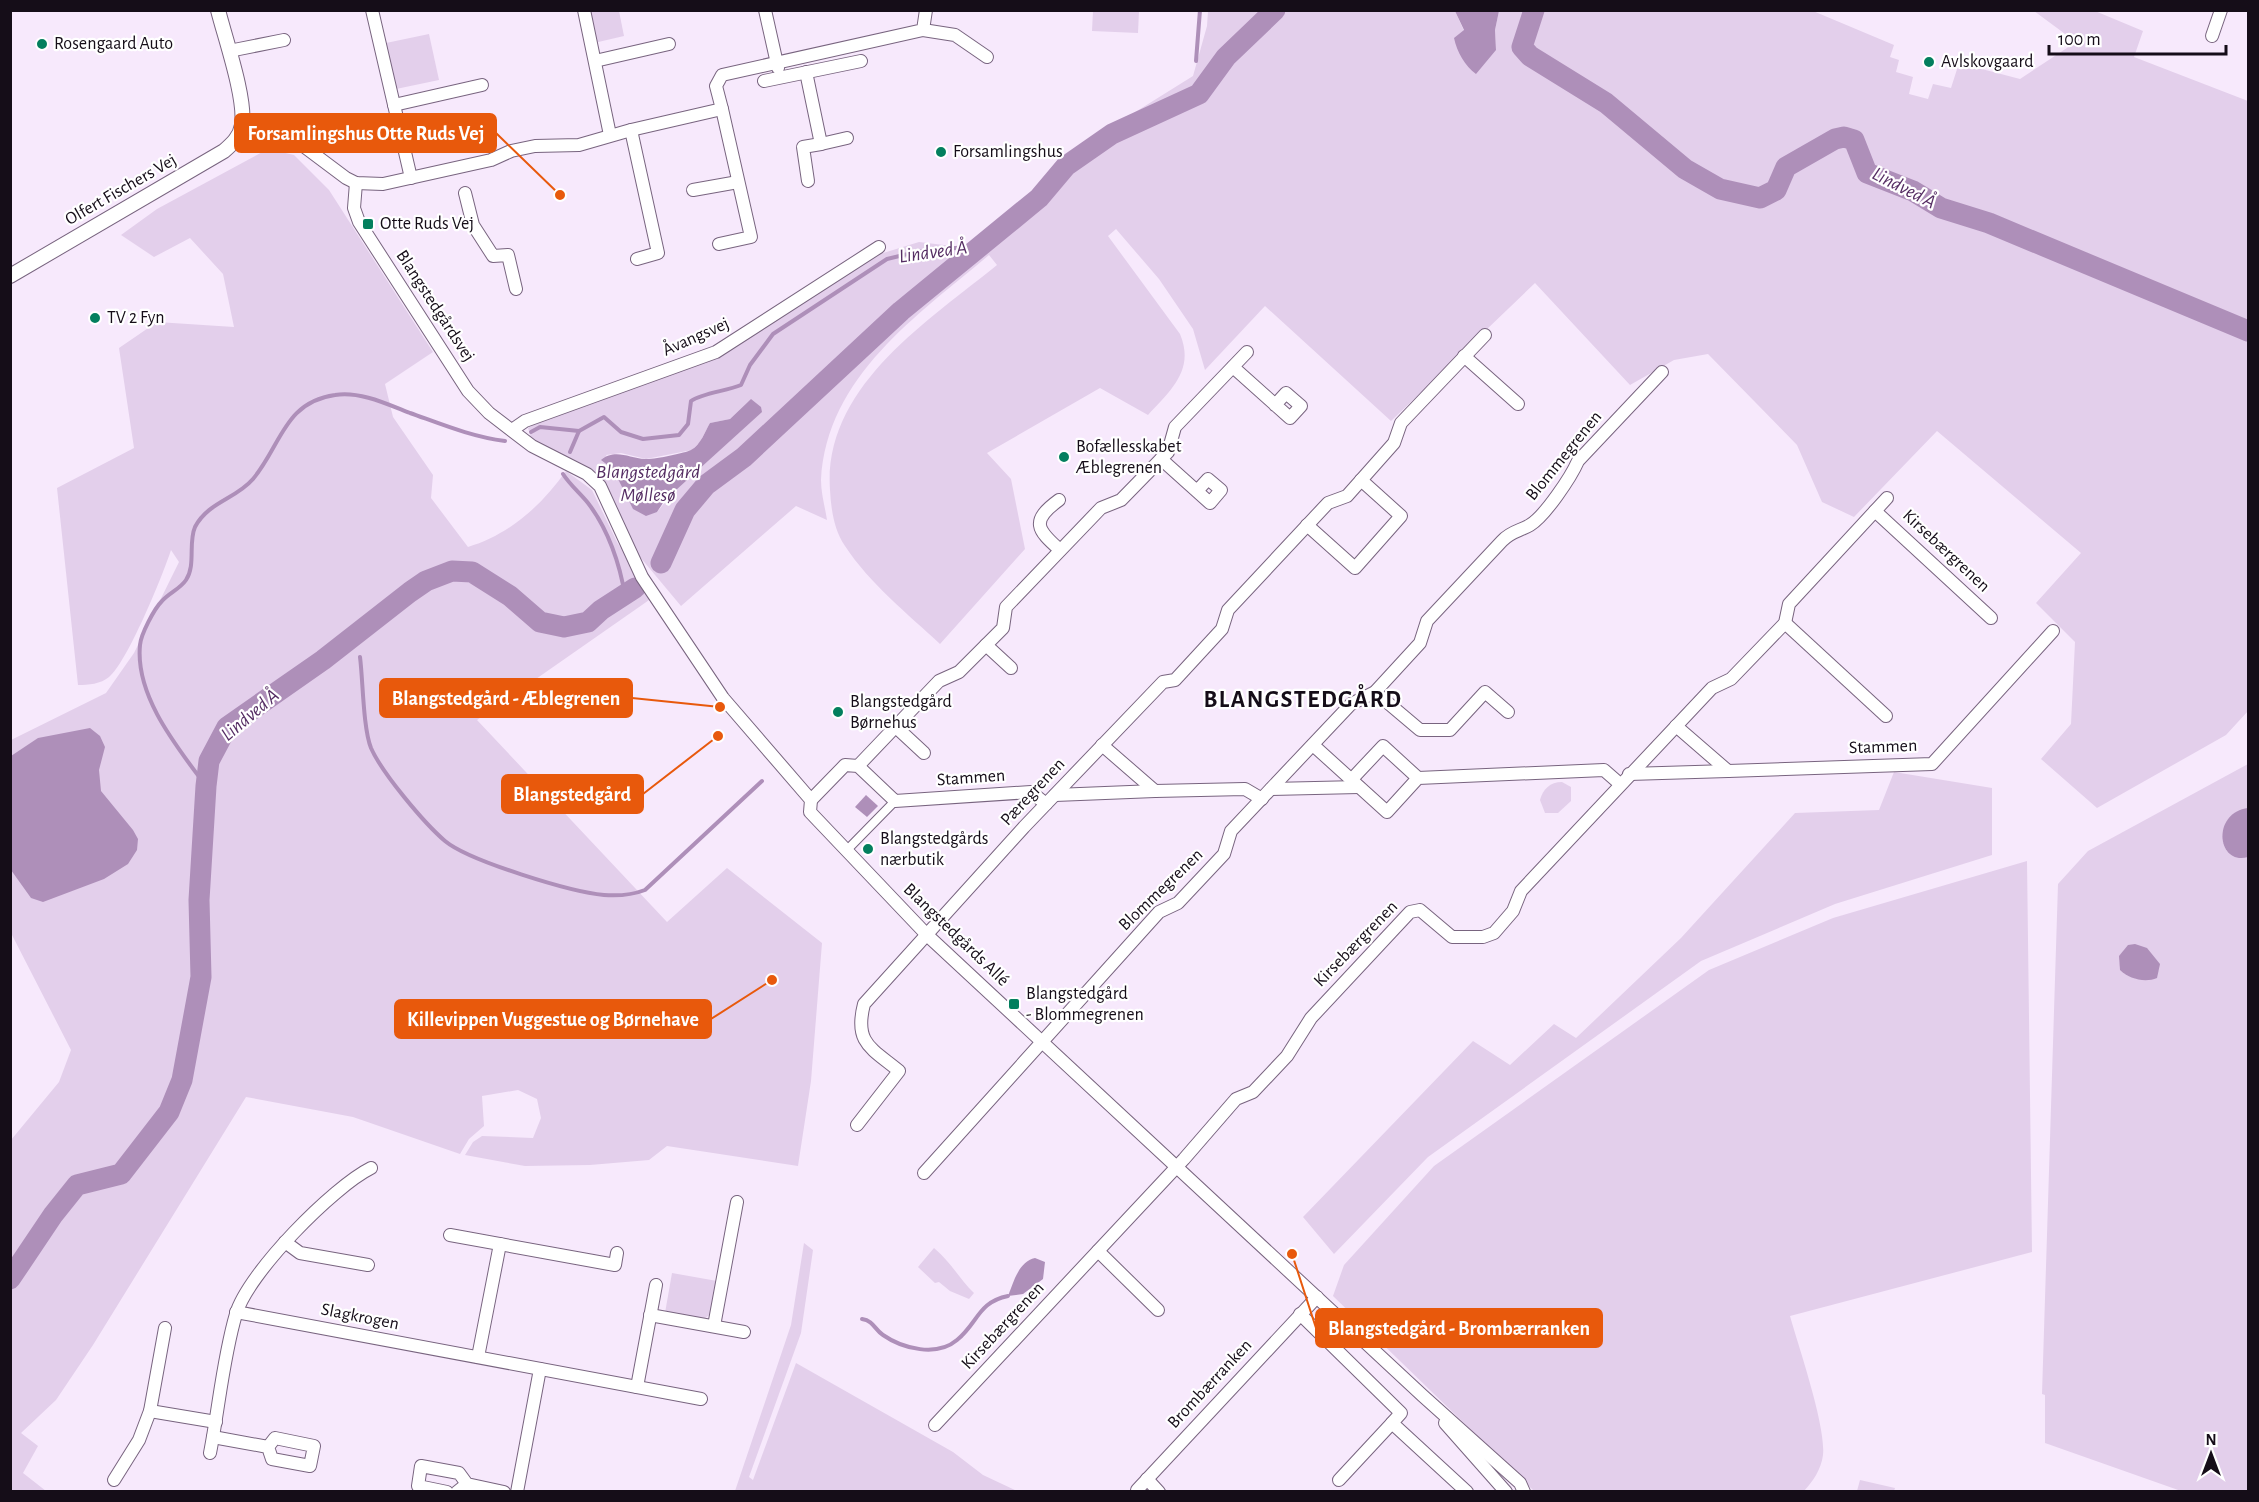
<svg xmlns="http://www.w3.org/2000/svg" width="2259" height="1502" font-family="'Alegreya Sans',sans-serif">
<style>
.green{fill:#e3cfeb;fill-rule:evenodd}
.water{fill:#ae8fb9}
.lines{fill:none;stroke-linecap:round;stroke-linejoin:round}
.stream{stroke:#ae8fb9;stroke-width:4}
.river{stroke:#ae8fb9;stroke-width:21}
.pedestrian-casing{stroke:#78647f;stroke-width:10}
.minor-casing{stroke:#78647f;stroke-width:14}
.tertiary-casing{stroke:#78647f;stroke-width:16}
.pedestrian{stroke:#fff;stroke-width:8}
.minor{stroke:#fff;stroke-width:12}
.tertiary{stroke:#fff;stroke-width:14}
.poi-dot{fill:#037f5e;stroke:#fff;stroke-width:2}
.labels{text-anchor:middle;dominant-baseline:central;stroke-width:4.5;stroke-linejoin:round;paint-order:stroke}
.poi-label{font-size:18px;fill:#150d18;stroke:#fff;text-anchor:start}
.street-label{font-size:18px;fill:#150d18;stroke:#fff}
.water-label{font-size:20px;font-style:italic;fill:#552d63;stroke:#fff}
.district-label{font-size:24px;font-weight:bold;letter-spacing:1.5px;fill:#150d18;stroke:#fff}
.leader{fill:none;stroke:#e8590c;stroke-width:2}
.callout-dot{fill:#e8590c;stroke:#fff;stroke-width:2}
.callout{fill:#e8590c;stroke:#e8590c;stroke-width:2}
.callout-label{font-size:20px;text-anchor:middle;font-weight:bold;fill:#fff}
</style>
<rect width="100%" height="100%" fill="#f7e9fc"/>
<g class="green">
<path d="M 587,11 L 619,11 L 624,36 L 594,43 Z"/>
<path d="M 1093,11 L 1139,11 L 1138,33 L 1092,31 Z"/>
<path d="M 1208,11 L 1455,11 L 1464,31 L 1496,50 L 1495,30 L 1499,11 L 1813,11 L 1894,45 L 1890,57 L 1899,60 L 1896,72 L 1913,77 L 1909,94 L 1928,99 L 1933,84 L 1951,88 L 1959,63 L 2020,79 L 2076,42 L 2034,11 L 2095,11 L 2143,31 L 2134,57 L 2248,101 L 2248,711 L 2226,735 L 2097,808 L 2041,759 L 2071,724 L 2075,642 L 2036,603 L 2081,553 L 1937,431 L 1854,517 L 1822,502 L 1797,445 L 1708,354 L 1674,360 L 1630,385 L 1535,283 L 1391,421 L 1265,306 L 1205,370 L 1193,329 L 1159,279 L 1116,229 L 1108,236 L 1180,334 C 1195,370 1171,390 1148,415 L 1100,388 L 987,453 L 1011,479 L 1025,549 L 940,644 C 908,614 870,584 845,546 C 834,530 831,509 830,490 C 823,387 927,322 997,265 L 989,255 C 917,316 827,376 821,480 C 821,493 825,507 827,520 L 796,506 L 681,606 L 635,551 L 606,483 L 583,466 L 531,438 L 528,428 L 533,425 L 719,354 L 880,254 L 919,242 L 985,250 L 1064,180 L 1076,149 L 1193,76 L 1207,26 ZM 751,399 L 657,512 L 620,482 L 606,455 L 621,453 L 646,459 L 692,450 L 700,442 L 710,423 L 730,419 Z"/>
<path d="M 429,34 L 439,80 L 396,89 L 386,43 Z"/>
<path d="M 268,149 L 294,155 L 329,190 L 433,352 L 385,384 L 393,417 L 433,475 L 431,498 L 468,547 C 509,535 542,505 566,471 L 592,490 L 617,542 L 652,598 L 477,720 L 667,922 L 727,868 L 822,943 L 811,1081 L 798,1166 L 667,1146 L 649,1160 L 590,1165 L 525,1166 L 465,1155 L 473,1142 L 482,1136 L 533,1138 L 541,1118 L 537,1099 L 518,1090 L 482,1096 L 484,1126 L 469,1139 L 460,1154 L 353,1117 L 246,1097 L 93,1345 L 56,1400 L 21,1433 L 38,1446 L 23,1473 L 46,1491 L 50,1491 L 11,1491 L 11,1140 L 59,1082 L 71,1050 L 11,933 L 11,740 L 106,693 L 134,653 L 179,562 L 171,550 C 163,575 127,663 109,677 C 101,684 88,685 78,685 L 57,488 L 134,448 L 119,348 L 157,322 L 234,327 L 223,274 L 190,238 L 154,257 L 121,235 L 157,209 Z"/>
<path d="M 2248,764 L 2248,1491 L 2181,1491 L 2045,1443 L 2045,1395 L 2042,1394 L 2058,884 L 2088,851 Z"/>
<path d="M 1894,772 L 1992,788 L 1992,855 L 1835,904 L 1701,961 L 1428,1157 L 1334,1254 L 1303,1217 L 1473,1041 L 1510,1065 L 1554,1024 L 1576,1038 L 1681,938 L 1795,813 L 1879,810 Z"/>
<path d="M 1562,782 L 1571,787 L 1571,801 L 1558,813 L 1545,813 L 1540,800 C 1543,789 1550,782 1562,782 Z"/>
<path d="M 2027,861 L 2032,1252 L 1790,1316 C 1799,1348 1826,1426 1823,1455 C 1821,1470 1813,1481 1804,1491 L 1534,1491 L 1333,1296 L 1344,1265 L 1434,1166 L 1709,970 L 1833,918 Z"/>
<path d="M 804,1243 L 813,1250 L 801,1333 L 749,1477 L 753,1480 L 796,1363 L 953,1452 L 983,1475 L 1017,1491 L 735,1491 L 791,1325 Z"/>
<path d="M 934,1248 C 951,1262 960,1280 974,1293 L 969,1299 L 950,1291 L 939,1282 L 935,1283 L 918,1267 Z"/>
<path d="M 672,1273 L 717,1281 L 711,1314 L 702,1320 L 665,1313 Z"/>
<path d="M 1860,1480 L 1895,1488 L 1894,1491 L 1857,1491 Z"/>
</g>
<g class="water">
<path d="M 1455,11 L 1499,11 L 1495,30 L 1496,50 L 1476,74 C 1465,66 1457,52 1454,38 L 1464,30 Z"/>
<path d="M 751,399 L 761,407 L 762,412 L 665,500 L 657,512 L 646,516 L 633,509 L 613,469 L 601,460 C 615,448 629,458 645,459 C 653,460 685,453 691,450 C 701,445 705,431 710,423 L 730,419 Z"/>
<path d="M 90,728 L 100,736 L 105,747 L 99,770 L 101,791 L 133,830 L 138,839 L 137,850 L 128,864 L 104,879 L 43,902 L 31,898 L 11,870 L 11,756 L 38,738 Z"/>
<path d="M 866,795 L 878,806 L 867,817 L 855,807 Z"/>
<path d="M 2248,808 L 2248,857 C 2217,866 2211,813 2248,808 Z"/>
<path d="M 2135,944 L 2147,948 L 2160,964 L 2157,978 C 2145,983 2129,979 2120,970 L 2119,956 L 2128,945 Z"/>
<path d="M 1035,1258 L 1045,1262 L 1043,1279 L 1023,1294 L 1008,1296 C 1014,1282 1018,1262 1035,1258 Z"/>
</g>
<g class="lines">
<g class="stream">
<path d="M 1196,61 L 1200,10"/>
<path d="M 531,432 L 540,427 L 579,431"/>
<path d="M 570,452 L 579,431 L 604,417 L 621,432 L 643,439 L 679,435 L 688,424 L 691,401 C 702,393 727,391 741,385 L 750,365 L 773,334 L 887,259 L 916,252 L 985,245"/>
<path d="M 563,474 C 570,485 580,493 588,503 C 608,529 620,564 625,596"/>
<path d="M 360,657 C 363,680 363,728 371,748 C 382,773 424,823 445,841 C 469,861 571,892 604,895 C 618,896 632,895 645,890 L 762,781"/>
<path d="M 206,786 C 177,747 135,696 140,645 C 141,634 154,609 162,601 C 169,593 180,589 186,580 C 196,565 188,543 195,527 C 208,502 236,499 253,479 C 281,446 284,402 335,395 C 360,391 387,404 410,413 C 441,424 472,437 505,441"/>
<path d="M 862,1319 C 874,1321 874,1329 883,1335 C 903,1349 937,1357 957,1340 C 978,1323 978,1302 1008,1296"/>
</g>
<g class="river">
<path d="M 1534,10 L 1522,47 L 1530,56 L 1606,103 L 1685,169 L 1720,189 L 1760,198 L 1776,190 L 1786,167 L 1835,139 L 1844,137 L 1854,140 L 1867,173 L 1913,191 L 1941,208 L 1989,223 L 2248,331"/>
<path d="M 661,563 L 685,510 L 706,485 L 744,457 L 901,311 L 1039,198 L 1066,166 L 1112,134 L 1199,94 L 1226,57 L 1275,10"/>
<path d="M 10,1279 L 53,1215 L 77,1185 L 121,1174 L 169,1112 L 182,1080 L 201,977 L 199,900 L 206,786 L 209,761 L 227,727 L 323,660 L 410,592 L 426,581 L 452,571 L 472,572 L 510,596 L 540,622 L 564,627 L 588,622 L 601,610 L 635,588"/>
</g>
<g class="pedestrian-casing">
<path id="pedestrian" d="M 846,851 L 895,801"/>
</g>
<g class="minor-casing">
<g id="minor">
<path d="M 372,10 L 411,178"/>
<path d="M 584,10 L 610,135"/>
<path d="M 765,10 L 778,68"/>
<path d="M 923,30 L 955,35 L 987,57"/>
<path d="M 2212,36 L 2221,10"/>
<path d="M 229,51 L 284,40"/>
<path d="M 595,61 L 669,44"/>
<path d="M 806,72 L 821,144 L 847,138"/>
<path d="M 764,81 L 861,61"/>
<path d="M 394,105 L 482,85"/>
<path d="M 242,127 L 286,133 L 346,178 L 356,183 L 383,184 L 491,160 L 511,151 L 535,146 L 579,145 L 631,130 L 722,109 L 716,86 L 722,75 L 923,30 L 926,10"/>
<path d="M 631,130 L 658,253 L 637,259"/>
<path d="M 808,181 L 803,147 L 821,144"/>
<path d="M 356,183 L 354,208 L 359,222 L 468,391 L 489,413 L 532,446 L 587,474 L 600,486 L 642,577 L 723,698 L 811,800 L 810,812 L 927,935 L 1423,1396 L 1520,1483 L 1524,1492"/>
<path d="M 693,190 L 738,182"/>
<path d="M 465,193 L 473,225 L 493,256 L 508,255 L 516,289"/>
<path d="M 719,244 L 751,237 L 722,109"/>
<path d="M 1464,356 L 1518,404"/>
<path d="M 1233,367 L 1290,418 L 1301,406 L 1286,393 L 1275,405"/>
<path d="M 512,430 L 525,421 L 716,352 L 879,247"/>
<path d="M 1161,459 L 1210,503 L 1221,490 L 1208,479 L 1197,491"/>
<path d="M 1059,500 C 1030,521 1037,530 1060,550"/>
<path d="M 1875,511 L 1991,618"/>
<path d="M 1307,525 L 1355,568 L 1401,516 L 1361,480"/>
<path d="M 1785,623 L 1886,716"/>
<path d="M 986,645 L 1011,668"/>
<path d="M 1375,692 L 1420,730 L 1450,730 L 1485,692 L 1508,712"/>
<path d="M 1676,726 L 1728,771 L 1932,764 L 2053,631"/>
<path d="M 896,727 L 924,753"/>
<path d="M 1102,745 L 1155,791 L 1245,789 L 1262,799"/>
<path d="M 1313,745 L 1387,812 L 1418,778 L 1604,770 L 1620,784"/>
<path d="M 858,766 L 939,681 L 959,672 L 1003,628 L 1006,607 L 1101,508 L 1121,500 L 1161,459 L 1168,452 L 1175,427 L 1247,352"/>
<path d="M 1629,774 L 1728,771"/>
<path d="M 1352,779 L 1383,746 L 1418,778"/>
<path d="M 1271,789 L 1359,787"/>
<path d="M 1055,795 L 1155,791"/>
<path d="M 811,800 L 845,765 L 858,766 L 895,801 L 1031,792 L 1046,804"/>
<path d="M 857,1125 L 899,1071 C 871,1048 854,1043 864,1004 L 1024,827 L 1163,682 L 1175,680 L 1222,629 L 1228,610 L 1328,503 L 1347,496 L 1394,443 L 1401,423 L 1485,335"/>
<path d="M 924,1173 L 1159,912 L 1178,903 L 1224,854 L 1231,831 L 1351,704 L 1375,692 L 1420,643 L 1427,621 L 1502,541 C 1511,531 1520,531 1530,525 C 1545,516 1571,477 1578,461 L 1662,372"/>
<path d="M 450,1235 L 615,1265 L 617,1253"/>
<path d="M 285,1242 L 300,1253 L 368,1265"/>
<path d="M 1098,1251 L 1158,1310"/>
<path d="M 236,1312 L 701,1399"/>
<path d="M 1300,1314 L 1401,1413 L 1392,1423 L 1467,1492"/>
<path d="M 650,1315 L 744,1332"/>
<path d="M 714,1326 L 737,1202"/>
<path d="M 478,1357 L 500,1244"/>
<path d="M 637,1387 L 656,1285"/>
<path d="M 150,1411 L 216,1422"/>
<path d="M 1445,1423 L 1506,1492"/>
<path d="M 935,1425 L 1184,1159 L 1236,1099 L 1253,1092 L 1287,1056 L 1311,1018 L 1410,912 L 1420,910 L 1452,937 L 1483,937 L 1494,933 L 1513,911 L 1521,891 L 1712,688 L 1731,679 L 1785,623 L 1789,604 L 1887,498"/>
<path d="M 213,1437 L 268,1447 L 272,1459 L 310,1466 L 314,1446 L 275,1438 L 268,1447"/>
<path d="M 210,1453 C 219,1407 223,1358 236,1314 C 248,1273 333,1187 371,1168"/>
<path d="M 1147,1479 L 1159,1492"/>
<path d="M 114,1480 L 139,1440 L 150,1411 L 165,1328"/>
<path d="M 1339,1480 L 1392,1423"/>
<path d="M 1137,1490 L 1317,1297"/>
<path d="M 447,1492 L 418,1486 L 421,1466 L 459,1473 L 467,1484 L 504,1492"/>
<path d="M 457,1492 L 467,1484"/>
<path d="M 517,1492 L 540,1369"/>
</g>
</g>
<g class="tertiary-casing">
<path id="tertiary" d="M 10,276 L 224,151 C 232,144 240,137 242,125 C 246,98 225,38 218,10"/>
</g>
<use href="#pedestrian" class="pedestrian"/>
<use href="#minor" class="minor"/>
<use href="#tertiary" class="tertiary"/>
</g>
<g class="poi-dot">
<circle cx="42" cy="44" r="6"/>
<circle cx="1929" cy="62" r="6"/>
<circle cx="941" cy="152" r="6"/>
<rect x="362" y="218" width="12" height="12" rx="3"/>
<circle cx="95" cy="318" r="6"/>
<circle cx="1064" cy="457" r="6"/>
<circle cx="838" cy="712" r="6"/>
<circle cx="868" cy="849" r="6"/>
<rect x="1008" y="998" width="12" height="12" rx="3"/>
</g>
<g class="labels">
<g class="poi-label">
<text x="54" y="44">Rosengaard Auto</text>
<text x="1941" y="62">Avlskovgaard</text>
<text x="953" y="152">Forsamlingshus</text>
<text x="380" y="224">Otte Ruds Vej</text>
<text x="107" y="318">TV 2 Fyn</text>
<text x="1076" y="447">Bofællesskabet<tspan x="1076" dy="21">Æblegrenen</tspan></text>
<text x="850" y="702">Blangstedgård<tspan x="850" dy="21">Børnehus</tspan></text>
<text x="880" y="839">Blangstedgårds<tspan x="880" dy="21">nærbutik</tspan></text>
<text x="1026" y="994">Blangstedgård<tspan x="1026" dy="21">- Blommegrenen</tspan></text>
</g>
<g class="street-label">
<text transform="translate(121 190) rotate(-30)">Olfert Fischers Vej</text>
<text transform="translate(435 306) rotate(57)">Blangstedgårdsvej</text>
<text transform="translate(696 337) rotate(-24)">Åvangsvej</text>
<text transform="translate(1564 456) rotate(-51)">Blommegrenen</text>
<text transform="translate(1946 551) rotate(43)">Kirsebærgrenen</text>
<text transform="translate(1883 747) rotate(-2)">Stammen</text>
<text transform="translate(971 778) rotate(-4)">Stammen</text>
<text transform="translate(1033 792) rotate(-47)">Pæregrenen</text>
<text transform="translate(1161 890) rotate(-44)">Blommegrenen</text>
<text transform="translate(956 935) rotate(44)">Blangstedgårds Allé</text>
<text transform="translate(1356 944) rotate(-46)">Kirsebærgrenen</text>
<text transform="translate(360 1317) rotate(11)">Slagkrogen</text>
<text transform="translate(1003 1326) rotate(-47)">Kirsebærgrenen</text>
<text transform="translate(1210 1384) rotate(-47)">Brombærranken</text>
</g>
<g class="water-label">
<text transform="translate(1904 188) rotate(27)">Lindved Å</text>
<text transform="translate(933 252) rotate(-8)">Lindved Å</text>
<text x="648" y="472">Blangstedgård<tspan x="648" dy="23">Møllesø</tspan></text>
<text transform="translate(250 715) rotate(-40)">Lindved Å</text>
</g>
<g class="district-label">
<text x="1303" y="700">BLANGSTEDGÅRD</text>
</g>
</g>
<path class="leader" d="M560 195L496 133M720 707L632 698M718 736L643 794M772 980L711 1019M1292 1254L1316 1328"/>
<g class="callout-dot">
<circle cx="560" cy="195" r="6"/>
<circle cx="720" cy="707" r="6"/>
<circle cx="718" cy="736" r="6"/>
<circle cx="772" cy="980" r="6"/>
<circle cx="1292" cy="1254" r="6"/>
</g>
<g class="callout">
<rect x="235" y="114" width="261" height="38" rx="6"/>
<rect x="380" y="679" width="252" height="38" rx="6"/>
<rect x="502" y="775" width="141" height="38" rx="6"/>
<rect x="395" y="1000" width="316" height="38" rx="6"/>
<rect x="1316" y="1309" width="286" height="38" rx="6"/>
</g>
<g class="callout-label">
<text x="366" y="140">Forsamlingshus Otte Ruds Vej</text>
<text x="506" y="705">Blangstedgård - Æblegrenen</text>
<text x="572" y="801">Blangstedgård</text>
<text x="553" y="1026">Killevippen Vuggestue og Børnehave</text>
<text x="1459" y="1335">Blangstedgård - Brombærranken</text>
</g>
<rect width="2259" height="1502" fill="none" stroke="#150d18" stroke-width="24"/>
<g transform="translate(2211 1454)" stroke="#ffffff" stroke-width="4.5" paint-order="stroke">
<path d="M0-4.5L10 22L0 15L-10 22Z" fill="#150d18"/>
<text y="-9" font-size="16" font-weight="bold" text-anchor="middle" fill="#150d18">N</text>
</g>
<path d="M2049 45v9h177v-9" fill="none" stroke="#150d18" stroke-width="3"/>
<text x="2058" y="45" font-size="18" fill="#150d18" stroke="#ffffff" stroke-width="4.5" paint-order="stroke">100 m</text>
</svg>
